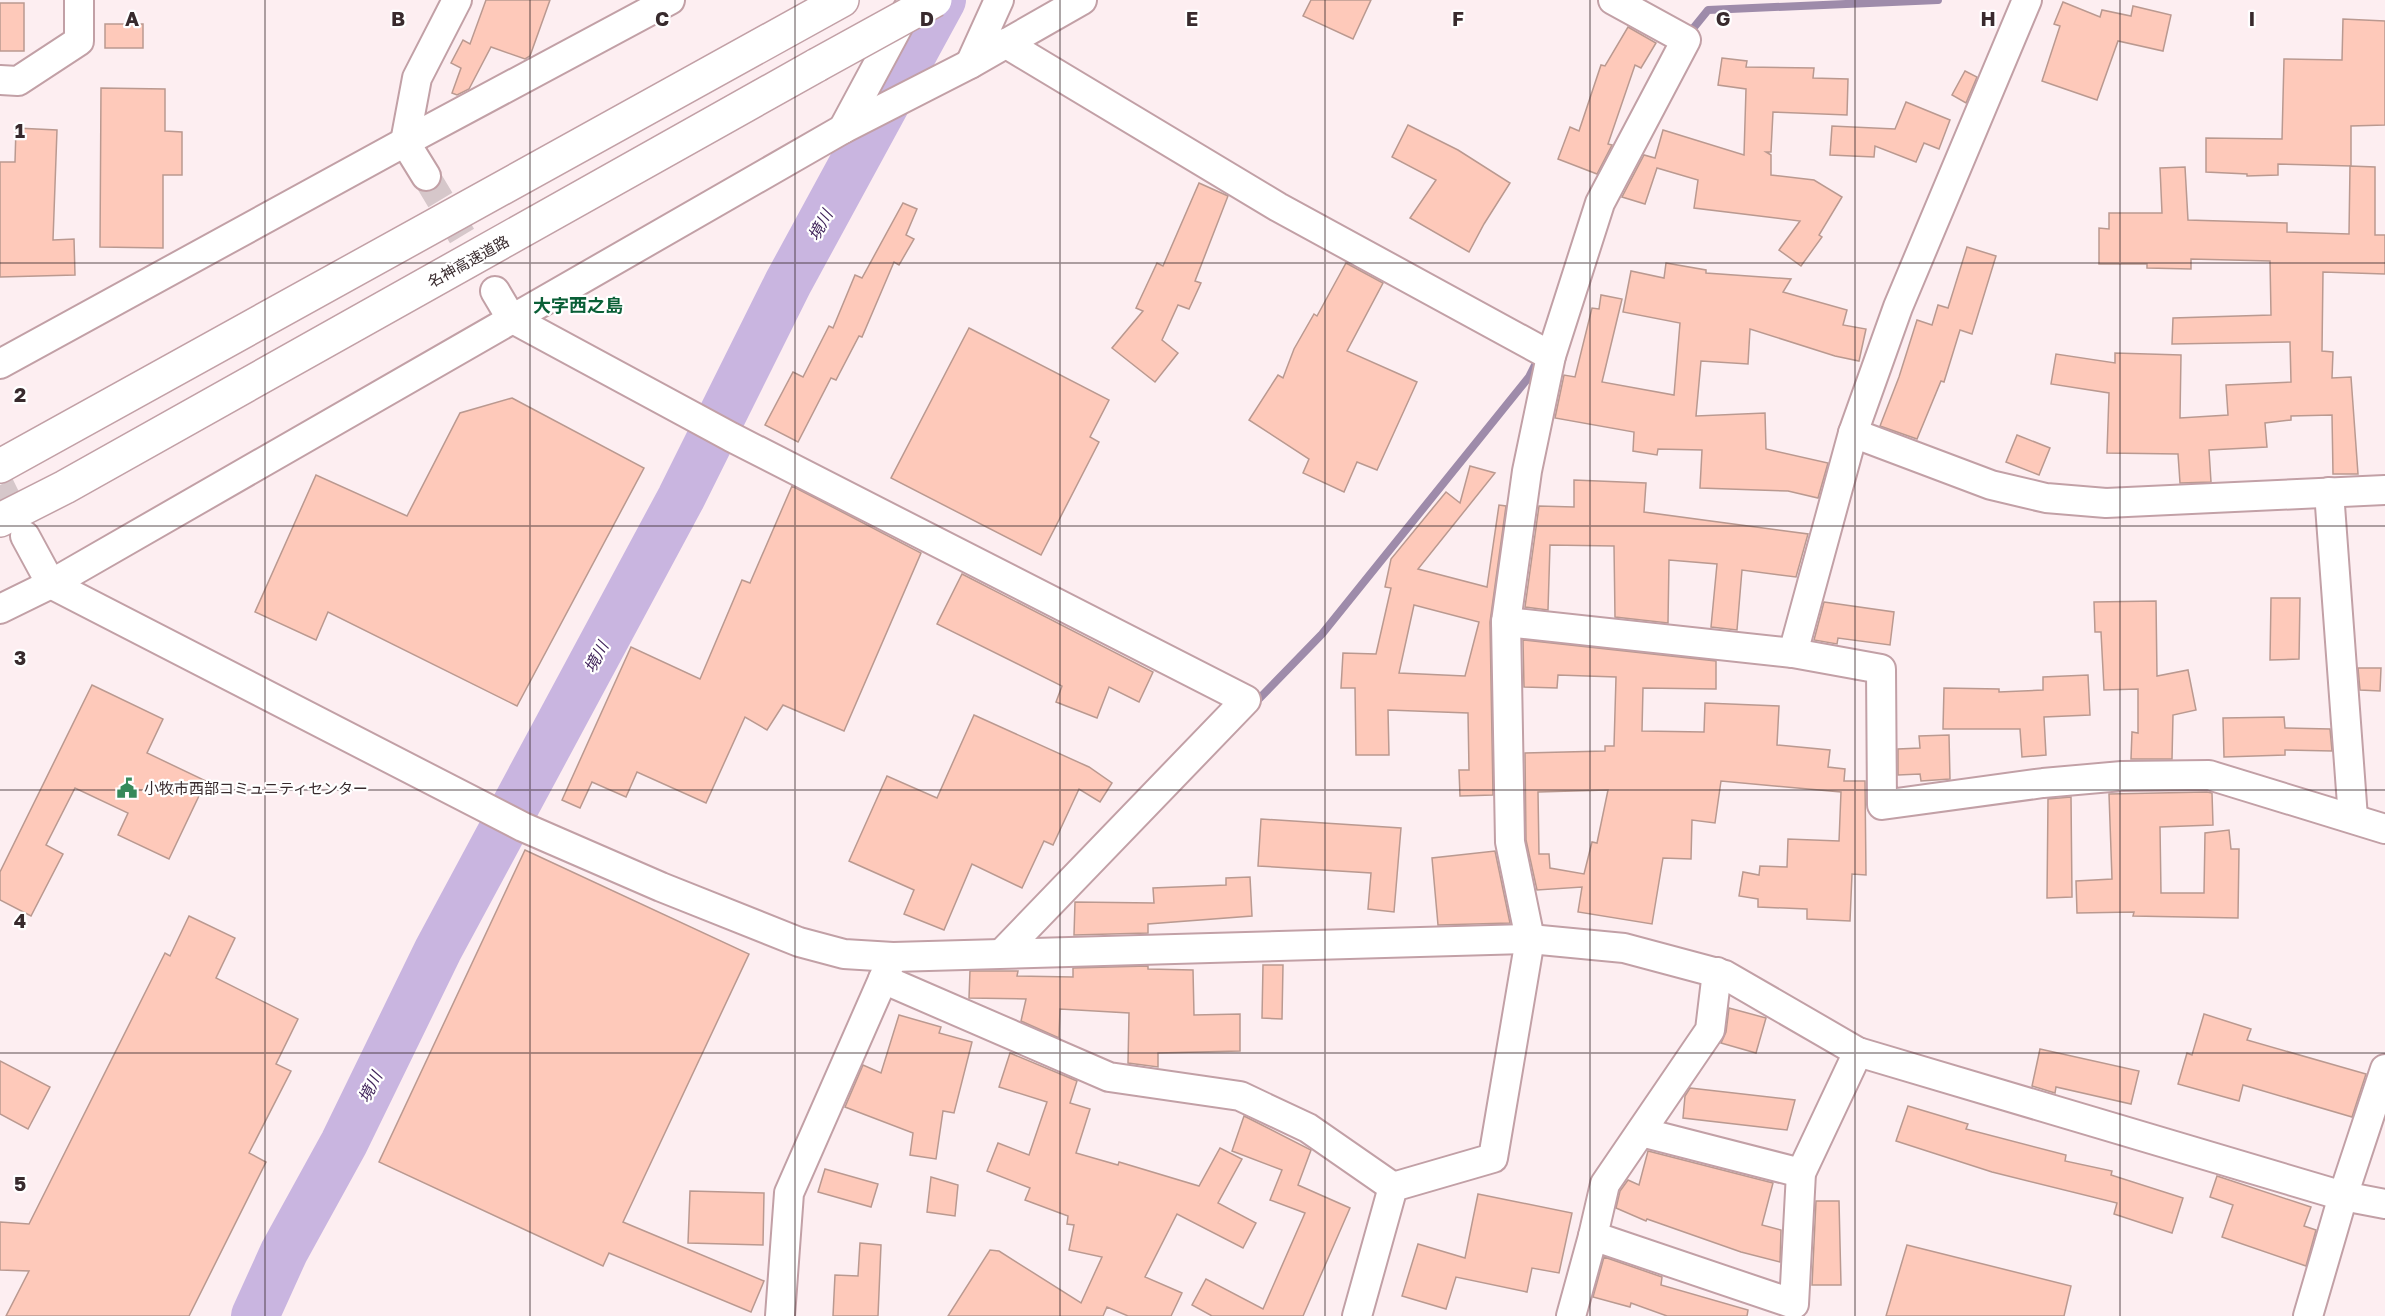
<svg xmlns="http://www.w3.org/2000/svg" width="2385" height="1316" font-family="'Golos Text','Noto Sans JP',sans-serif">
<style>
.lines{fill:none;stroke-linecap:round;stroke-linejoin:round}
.stream{stroke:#9e8baa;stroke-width:8}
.river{stroke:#c9b5e0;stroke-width:48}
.building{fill:#fec9ba;stroke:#ba9990;stroke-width:1.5;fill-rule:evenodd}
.minor-tunnel{stroke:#d6c7ca;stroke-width:28;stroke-dasharray:28 14;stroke-linecap:butt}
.minor-casing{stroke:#c2a0a6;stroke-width:32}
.highway-casing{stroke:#c2a0a6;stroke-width:36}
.minor{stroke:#fff;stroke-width:28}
.highway{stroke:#fff;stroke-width:33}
.highway-bridge-casing{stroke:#c2a0a6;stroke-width:36;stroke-linecap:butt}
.highway-bridge{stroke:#fff;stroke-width:33}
.grid{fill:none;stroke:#382a2d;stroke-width:1.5;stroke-opacity:0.55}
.labels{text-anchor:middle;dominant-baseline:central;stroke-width:4.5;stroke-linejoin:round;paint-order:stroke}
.street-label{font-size:15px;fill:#382a2d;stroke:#fff}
.poi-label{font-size:15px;fill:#382a2d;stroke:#fff;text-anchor:start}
.water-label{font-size:16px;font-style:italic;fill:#41255b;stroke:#fff}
.quarter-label{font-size:18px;font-weight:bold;fill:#0a5f37;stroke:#fff}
.grid-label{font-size:20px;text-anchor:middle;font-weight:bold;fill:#382a2d;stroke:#fff;stroke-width:4.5;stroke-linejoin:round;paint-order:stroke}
</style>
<rect width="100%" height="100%" fill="#fdeef1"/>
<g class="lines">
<g class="stream">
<path d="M 1687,36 L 1708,10 L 1938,0"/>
<path d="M 1252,706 L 1322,634 L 1529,377 L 1539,357"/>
</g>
<path class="river" d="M 255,1316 L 284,1252 L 344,1143 L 438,950 L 681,498 L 788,283 L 942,0"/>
</g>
<g class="building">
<path d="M 486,0 L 550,0 L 530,56 L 525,59 L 491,47 L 469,89 L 457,95 L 452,93 L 461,68 L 451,63 L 463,40 L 470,44 Z"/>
<path d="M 1311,0 L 1371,0 L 1353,39 L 1303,16 Z"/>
<path d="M 2063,2 L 2100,17 L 2102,10 L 2131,16 L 2133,6 L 2171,15 L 2163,51 L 2118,41 L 2097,100 L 2042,81 L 2060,26 L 2054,24 Z"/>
<rect x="0" y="3" width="24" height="48"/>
<path d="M 2343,19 L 2385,21 L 2385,125 L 2351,126 L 2351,166 L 2278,164 L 2278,175 L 2247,176 L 2247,174 L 2206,172 L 2206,138 L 2282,139 L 2284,59 L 2342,60 Z"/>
<rect x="105" y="24" width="38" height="24"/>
<path d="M 1628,27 L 1656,43 L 1641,68 L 1635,65 L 1608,144 L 1612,145 L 1597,174 L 1558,159 L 1570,127 L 1579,131 L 1601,65 L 1605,66 Z"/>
<path d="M 1722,58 L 1747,61 L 1746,67 L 1814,68 L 1813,78 L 1848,79 L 1847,115 L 1773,112 L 1771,152 L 1766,152 L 1771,155 L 1771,175 L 1814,180 L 1842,197 L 1819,235 L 1822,237 L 1801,266 L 1779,250 L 1800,221 L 1694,208 L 1698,180 L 1657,168 L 1645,204 L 1622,197 L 1644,155 L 1655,158 L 1663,130 L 1744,155 L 1746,89 L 1718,85 Z"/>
<path d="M 1965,71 L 1977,77 L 1966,103 L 1952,95 Z"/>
<path d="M 101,88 L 165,89 L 165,131 L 182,132 L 182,175 L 163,175 L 163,248 L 100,247 Z"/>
<path d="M 1906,102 L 1950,120 L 1939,149 L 1924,143 L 1916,162 L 1875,146 L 1874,157 L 1830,155 L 1832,126 L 1895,129 Z"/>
<path d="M 1408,125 L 1458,150 L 1510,183 L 1484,224 L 1469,252 L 1410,218 L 1436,180 L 1392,157 Z"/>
<path d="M 16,128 L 57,130 L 53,240 L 74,239 L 75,275 L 0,277 L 0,162 L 15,162 Z"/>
<path d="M 2350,166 L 2375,167 L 2375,235 L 2385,235 L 2385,274 L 2323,272 L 2322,351 L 2333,352 L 2332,378 L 2351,377 L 2358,474 L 2333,474 L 2332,415 L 2291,416 L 2291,420 L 2265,423 L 2267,447 L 2209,450 L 2211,482 L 2180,483 L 2178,454 L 2107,453 L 2109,393 L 2051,384 L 2056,354 L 2115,363 L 2115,353 L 2181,355 L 2180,418 L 2228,415 L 2226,385 L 2291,382 L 2290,342 L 2172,344 L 2173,318 L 2271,315 L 2270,261 L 2191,259 L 2191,269 L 2147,268 L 2147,264 L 2099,264 L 2099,228 L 2109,229 L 2109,213 L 2162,213 L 2160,168 L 2185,167 L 2188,220 L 2287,223 L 2287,232 L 2349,234 Z"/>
<path d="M 1199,183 L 1228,196 L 1195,281 L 1201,283 L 1189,309 L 1178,305 L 1162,340 L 1178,353 L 1155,382 L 1112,348 L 1143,311 L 1136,308 L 1157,263 L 1163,266 Z"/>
<path d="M 903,203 L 917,209 L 906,235 L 914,239 L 899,265 L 894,262 L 862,337 L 859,336 L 836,380 L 831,378 L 798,442 L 765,425 L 793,372 L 803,377 L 829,326 L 833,328 L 855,275 L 862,278 Z"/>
<path d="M 1967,247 L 1996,256 L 1972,334 L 1960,330 L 1944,382 L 1941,381 L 1917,439 L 1880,426 L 1899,377 L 1917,320 L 1932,325 L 1938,305 L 1948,308 Z"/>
<path d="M 1346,263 L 1383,283 L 1347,351 L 1417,382 L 1377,470 L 1357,462 L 1344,492 L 1303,473 L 1309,459 L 1249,420 L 1278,375 L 1283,378 L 1294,349 L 1314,314 L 1317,316 Z"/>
<path d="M 1666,263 L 1706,270 L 1706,273 L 1791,279 L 1783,292 L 1847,310 L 1843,325 L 1866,329 L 1859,361 L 1835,356 L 1750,329 L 1748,364 L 1701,361 L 1696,416 L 1765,413 L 1766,449 L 1828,463 L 1818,498 L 1788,491 L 1700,488 L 1702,450 L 1658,449 L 1657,455 L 1633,451 L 1634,432 L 1555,418 L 1564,375 L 1575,377 L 1592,308 L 1599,309 L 1601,295 L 1622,299 L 1602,382 L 1674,395 L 1680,323 L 1623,312 L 1631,271 L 1664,278 Z"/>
<path d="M 969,328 L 1109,400 L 1090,437 L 1099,442 L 1041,555 L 891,478 Z"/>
<path d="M 512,398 L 644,468 L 517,706 L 328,612 L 316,640 L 255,612 L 316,475 L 407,516 L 460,413 Z"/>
<path d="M 2017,435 L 2050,448 L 2039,475 L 2006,462 Z"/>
<path d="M 1470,466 L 1495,473 L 1418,569 L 1487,587 L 1499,505 L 1506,506 L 1490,622 L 1493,795 L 1460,796 L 1459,770 L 1469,770 L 1468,713 L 1388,710 L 1389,755 L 1356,755 L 1355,688 L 1341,688 L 1343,653 L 1376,654 L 1391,588 L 1385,587 L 1391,559 L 1446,492 L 1460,503 ZM 1414,605 L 1479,622 L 1465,676 L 1399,673 Z"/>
<path d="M 1574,480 L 1646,483 L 1644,512 L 1808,534 L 1796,577 L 1742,570 L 1737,630 L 1711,627 L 1717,564 L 1669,560 L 1668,623 L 1615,617 L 1614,546 L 1550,545 L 1548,610 L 1525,607 L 1539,506 L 1574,507 Z"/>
<path d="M 792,486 L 921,553 L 844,731 L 783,705 L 767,730 L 745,717 L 706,803 L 637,772 L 626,797 L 592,782 L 580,808 L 562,800 L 631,647 L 700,679 L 742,580 L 750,583 Z"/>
<path d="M 962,574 L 1153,672 L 1139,702 L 1109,687 L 1097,718 L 1056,702 L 1062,686 L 937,624 Z"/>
<path d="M 2271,598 L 2300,598 L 2299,659 L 2270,660 Z"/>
<path d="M 2156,601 L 2157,676 L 2188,670 L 2196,710 L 2173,715 L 2172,759 L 2131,759 L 2132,732 L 2138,733 L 2138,689 L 2104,690 L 2101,632 L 2095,632 L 2094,602 Z"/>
<path d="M 1824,602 L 1894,612 L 1890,645 L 1838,638 L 1837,644 L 1814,640 Z"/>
<path d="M 1523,640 L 1716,661 L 1716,689 L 1643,688 L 1642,731 L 1704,732 L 1705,703 L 1779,706 L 1777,745 L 1830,750 L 1828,767 L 1845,769 L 1844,781 L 1865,781 L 1866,875 L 1852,874 L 1850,921 L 1807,919 L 1807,909 L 1758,907 L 1758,899 L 1739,896 L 1743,872 L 1759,875 L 1760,866 L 1787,867 L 1788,839 L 1839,841 L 1841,792 L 1721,781 L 1715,823 L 1692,820 L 1691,859 L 1663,858 L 1652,924 L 1578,912 L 1582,887 L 1537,890 L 1526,840 L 1525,753 L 1605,751 L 1605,746 L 1614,746 L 1616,677 L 1558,675 L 1557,688 L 1524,687 ZM 1608,790 L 1597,843 L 1592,842 L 1584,874 L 1550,868 L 1549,854 L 1539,854 L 1538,792 Z"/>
<path d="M 2358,668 L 2381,668 L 2380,691 L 2360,690 Z"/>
<path d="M 2088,675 L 2090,715 L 2044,717 L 2046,755 L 2022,757 L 2020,729 L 1943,729 L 1944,688 L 1999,689 L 1999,692 L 2043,690 L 2043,677 Z"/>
<path d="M 92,685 L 163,719 L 147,753 L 206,781 L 169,859 L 118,835 L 128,813 L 75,788 L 46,845 L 63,854 L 31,916 L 0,900 L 0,872 Z"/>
<path d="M 974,715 L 1089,767 L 1112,783 L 1100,802 L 1079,789 L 1053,845 L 1044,841 L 1022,888 L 972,864 L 944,930 L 904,914 L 914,890 L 849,861 L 887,776 L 937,798 Z"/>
<path d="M 2284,717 L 2285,728 L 2330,729 L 2332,751 L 2285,750 L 2285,755 L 2224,757 L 2223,718 Z"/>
<path d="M 1949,735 L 1950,779 L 1921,781 L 1920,774 L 1898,775 L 1898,749 L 1920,748 L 1919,736 Z"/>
<path d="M 2207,792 L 2212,793 L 2213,825 L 2160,827 L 2161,893 L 2204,893 L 2205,833 L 2229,830 L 2231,849 L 2239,849 L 2238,918 L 2133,916 L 2134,912 L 2077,913 L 2076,881 L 2112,879 L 2109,794 Z"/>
<path d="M 2071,797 L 2072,897 L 2047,898 L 2048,799 Z"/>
<path d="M 1261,819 L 1401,828 L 1394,912 L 1368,909 L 1371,873 L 1258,866 Z"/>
<path d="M 525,850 L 749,954 L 623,1222 L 764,1281 L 751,1312 L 609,1253 L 603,1266 L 379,1162 Z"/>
<path d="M 1495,851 L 1510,923 L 1438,925 L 1432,858 Z"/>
<path d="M 1250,877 L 1252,916 L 1148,924 L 1148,933 L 1074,935 L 1075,902 L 1154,903 L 1153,888 L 1226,885 L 1226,878 Z"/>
<path d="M 189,916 L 235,938 L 216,978 L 298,1019 L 276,1064 L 291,1071 L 249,1153 L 266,1162 L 189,1316 L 6,1316 L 29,1271 L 0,1270 L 0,1222 L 29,1224 L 165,953 L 170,956 Z"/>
<path d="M 1263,965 L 1283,965 L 1282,1019 L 1262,1018 Z"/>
<path d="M 1148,966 L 1148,969 L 1193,970 L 1194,1015 L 1240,1014 L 1240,1051 L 1158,1053 L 1158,1067 L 1128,1063 L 1129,1013 L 1060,1009 L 1059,1038 L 1021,1021 L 1026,999 L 969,998 L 970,971 L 1018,971 L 1017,976 L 1073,977 L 1073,968 Z"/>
<path d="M 1729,1008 L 1766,1018 L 1756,1053 L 1721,1043 L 1726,1032 Z"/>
<path d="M 2204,1014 L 2251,1029 L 2247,1040 L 2366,1074 L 2352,1117 L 2243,1085 L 2239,1101 L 2178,1084 L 2187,1053 L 2192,1055 Z"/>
<path d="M 899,1015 L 941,1027 L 939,1033 L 972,1042 L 954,1113 L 943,1111 L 936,1159 L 910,1155 L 913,1133 L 845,1107 L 863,1065 L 881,1073 Z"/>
<path d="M 2040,1049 L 2139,1071 L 2131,1104 L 2056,1087 L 2055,1093 L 2032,1086 Z"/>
<path d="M 1010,1053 L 1077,1081 L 1070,1103 L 1090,1109 L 1076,1153 L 1118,1165 L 1119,1162 L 1199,1186 L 1220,1148 L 1242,1159 L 1218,1203 L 1256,1223 L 1243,1248 L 1177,1214 L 1145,1277 L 1182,1293 L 1171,1316 L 1128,1316 L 1107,1307 L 1103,1316 L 948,1316 L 990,1250 L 999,1251 L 1081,1303 L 1102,1257 L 1069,1250 L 1074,1225 L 1067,1224 L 1068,1216 L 1025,1200 L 1030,1188 L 987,1171 L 998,1143 L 1029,1155 L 1047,1102 L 999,1087 Z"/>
<path d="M 0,1061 L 50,1087 L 28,1129 L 0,1114 Z"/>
<path d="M 1690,1088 L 1795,1100 L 1787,1130 L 1683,1118 L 1685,1096 Z"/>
<path d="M 1908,1106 L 1968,1124 L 1966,1129 L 2066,1155 L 2065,1161 L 2112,1171 L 2111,1175 L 2183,1198 L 2172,1233 L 2114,1214 L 2117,1203 L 1992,1172 L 1896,1141 Z"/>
<path d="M 1244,1116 L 1311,1150 L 1298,1185 L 1350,1208 L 1303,1316 L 1212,1316 L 1192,1305 L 1206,1279 L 1263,1309 L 1305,1213 L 1270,1200 L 1282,1170 L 1232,1151 Z"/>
<path d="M 1648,1151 L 1773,1183 L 1762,1225 L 1781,1230 L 1780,1262 L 1741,1252 L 1647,1219 L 1646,1221 L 1616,1208 L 1620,1191 L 1628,1180 L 1639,1185 Z"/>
<path d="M 825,1169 L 878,1184 L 871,1207 L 818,1192 Z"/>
<path d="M 2217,1176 L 2311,1207 L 2304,1226 L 2316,1230 L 2306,1266 L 2222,1237 L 2233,1205 L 2210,1197 Z"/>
<path d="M 931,1177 L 958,1185 L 955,1216 L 927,1212 Z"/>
<path d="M 690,1191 L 764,1193 L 763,1245 L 688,1243 Z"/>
<path d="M 1478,1194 L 1572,1213 L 1559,1273 L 1532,1268 L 1527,1292 L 1456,1277 L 1446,1309 L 1402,1296 L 1418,1244 L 1465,1258 Z"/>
<path d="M 1816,1201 L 1839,1201 L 1841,1285 L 1812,1285 Z"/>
<path d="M 860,1243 L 881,1245 L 878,1316 L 833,1316 L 835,1275 L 858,1276 Z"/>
<path d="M 1907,1245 L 2071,1286 L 2064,1316 L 1886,1316 Z"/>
<path d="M 1604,1257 L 1662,1277 L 1661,1285 L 1748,1310 L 1747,1316 L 1667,1316 L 1631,1303 L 1630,1307 L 1593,1297 Z"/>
</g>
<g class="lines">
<g class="minor-tunnel">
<path d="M 426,176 L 495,291"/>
<path d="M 0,485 L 24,534"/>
</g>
<g class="minor-casing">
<g id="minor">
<path d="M 1005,43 L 1278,207 L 1551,356"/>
<path d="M 970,64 L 999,0"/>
<path d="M 0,80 L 18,81 L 79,41 L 79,0"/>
<path d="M 843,129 L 907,10"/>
<path d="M 426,176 L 405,142 L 417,78 L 457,0"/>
<path d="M 495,291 L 511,318 L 731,437 L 1246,700 L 1003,952"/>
<path d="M 0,364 L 405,142 L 670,0"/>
<path d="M 1853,433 L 1991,485 L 2046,498 L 2106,503 L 2385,490"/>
<path d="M 2329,492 L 2353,818"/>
<path d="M 25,536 L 51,584 L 523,827 L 661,887 L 799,942 L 844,954 L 893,957 L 1530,939 L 1624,948 L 1725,975 L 1858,1052 L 2343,1196 L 2385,1204"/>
<path d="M 0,609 L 51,584 L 843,129 L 970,64 L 1082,0"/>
<path d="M 1506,622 L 1793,653 L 1881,669 L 1882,805 L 2043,783 L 2122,776 L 2209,775 L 2385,829"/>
<path d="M 1793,653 L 1853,433 L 1898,307 L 2027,0"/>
<path d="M 1717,972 L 1710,1030 L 1605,1184 L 1593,1236 L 1794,1304 L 1801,1173 L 1858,1052"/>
<path d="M 883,979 L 1109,1077 L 1240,1096 L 1308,1128 L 1393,1187"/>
<path d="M 1641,1132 L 1801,1173"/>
<path d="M 780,1316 L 789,1193 L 891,961"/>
<path d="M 1357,1316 L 1393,1187 L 1493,1158 L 1530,939 L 1510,842 L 1506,622 L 1527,471 L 1551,356 L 1600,203 L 1686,40 L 1613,0"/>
<path d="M 1571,1316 L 1593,1236"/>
<path d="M 2308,1316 L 2343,1196 L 2385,1069"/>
</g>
</g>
<g class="highway-casing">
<g id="highway">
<path d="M 0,466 L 842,0"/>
<path d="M 0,520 L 65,487 L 817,65"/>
</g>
</g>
<use href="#minor" class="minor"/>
<use href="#highway" class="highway"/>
<g class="highway-bridge-casing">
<path id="highway-bridge" d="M 817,65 L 935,0"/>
</g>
<use href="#highway-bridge" class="highway-bridge"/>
</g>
<path class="grid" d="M 265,0 L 265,1316M 530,0 L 530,1316M 795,0 L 795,1316M 1060,0 L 1060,1316M 1325,0 L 1325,1316M 1590,0 L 1590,1316M 1855,0 L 1855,1316M 2120,0 L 2120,1316M 0,263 L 2385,263M 0,526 L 2385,526M 0,790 L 2385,790M 0,1053 L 2385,1053"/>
<defs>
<g id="civic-bare" transform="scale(1.62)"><path d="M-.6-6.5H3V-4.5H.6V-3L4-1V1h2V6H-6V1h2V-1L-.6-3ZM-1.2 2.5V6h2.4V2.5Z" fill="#36895a" stroke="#fff" stroke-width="2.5" paint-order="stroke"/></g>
</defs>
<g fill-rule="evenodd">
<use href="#civic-bare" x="127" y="788"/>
</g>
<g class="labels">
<g class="street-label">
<text transform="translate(468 261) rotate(-29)">名神高速道路</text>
</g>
<g class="poi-label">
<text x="144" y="788">小牧市西部コミュニティセンター</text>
</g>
<g class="water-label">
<text transform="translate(820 225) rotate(-61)">境川</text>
<text transform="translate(596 657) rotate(-62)">境川</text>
<text transform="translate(370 1087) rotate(-63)">境川</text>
</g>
<g class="quarter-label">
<text x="578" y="305">大字西之島</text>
</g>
</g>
<g class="grid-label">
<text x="132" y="26">A</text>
<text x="398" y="26">B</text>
<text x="662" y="26">C</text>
<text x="927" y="26">D</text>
<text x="1192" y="26">E</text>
<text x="1458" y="26">F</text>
<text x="1723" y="26">G</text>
<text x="1988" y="26">H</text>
<text x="2252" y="26">I</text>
<text x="20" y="138">1</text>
<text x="20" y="402">2</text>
<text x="20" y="665">3</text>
<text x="20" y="928">4</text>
<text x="20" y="1191">5</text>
</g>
</svg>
